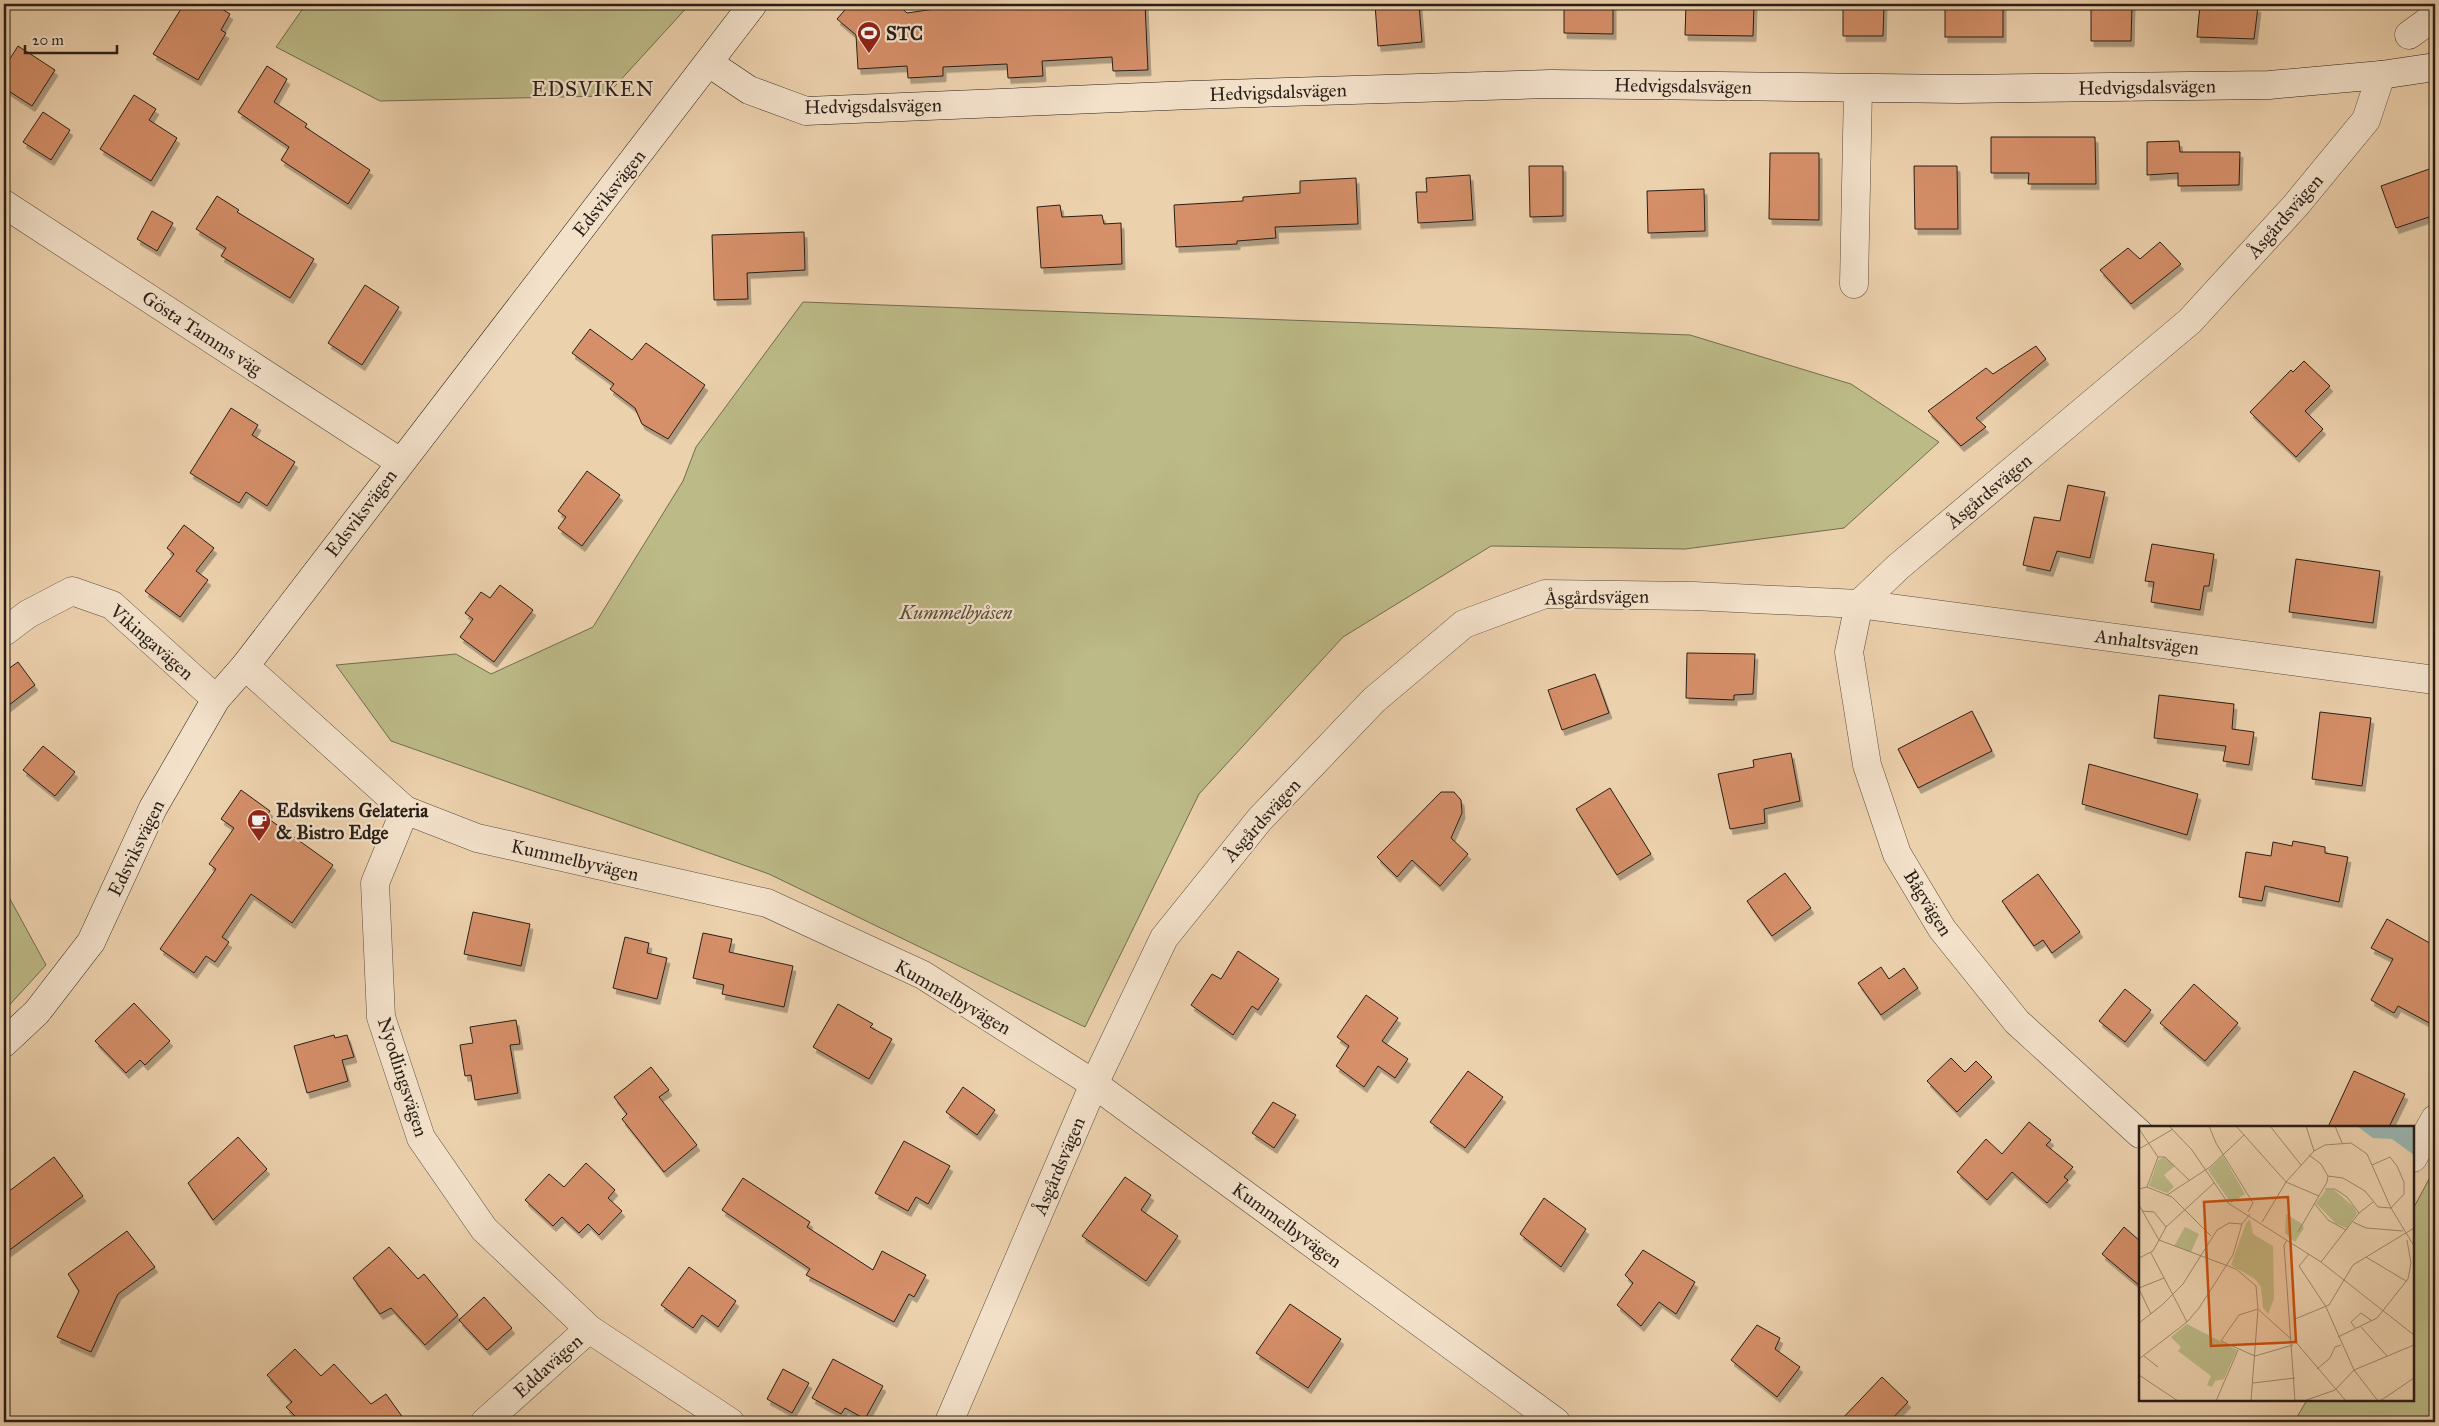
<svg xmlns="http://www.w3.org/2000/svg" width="2439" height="1426" font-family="'IM FELL Great Primer',serif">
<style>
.green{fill:#bcba87;stroke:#726c4f}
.building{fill:#d58f69;stroke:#291e17;filter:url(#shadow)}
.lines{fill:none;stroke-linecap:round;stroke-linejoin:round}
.street-casing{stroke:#5a4b3c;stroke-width:29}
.secondary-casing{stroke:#291e17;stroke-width:29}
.street{stroke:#f3e1ca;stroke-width:28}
.secondary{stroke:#f3e1ca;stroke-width:28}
.labels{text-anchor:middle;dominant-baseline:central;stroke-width:4.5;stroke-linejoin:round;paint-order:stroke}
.poi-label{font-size:19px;font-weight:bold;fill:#291e17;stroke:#f3e1ca;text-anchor:start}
.street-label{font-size:19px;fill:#291e17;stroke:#f3e1ca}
.park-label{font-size:19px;font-style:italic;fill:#554d39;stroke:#f3e1ca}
.quarter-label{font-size:21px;letter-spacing:1px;fill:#291e17;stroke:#f3e1ca}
.inset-road{fill:none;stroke:#9e8971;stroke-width:1}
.view{fill:#cb500e;fill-opacity:0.15;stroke:#cb500e;stroke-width:2.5}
.inset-edge{fill:none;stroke:#291e17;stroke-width:2.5}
</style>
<defs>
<filter id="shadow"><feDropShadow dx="3" dy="5.5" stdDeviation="0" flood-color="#0004"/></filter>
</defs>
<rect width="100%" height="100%" fill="#ecd1ad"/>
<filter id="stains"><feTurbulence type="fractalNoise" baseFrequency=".004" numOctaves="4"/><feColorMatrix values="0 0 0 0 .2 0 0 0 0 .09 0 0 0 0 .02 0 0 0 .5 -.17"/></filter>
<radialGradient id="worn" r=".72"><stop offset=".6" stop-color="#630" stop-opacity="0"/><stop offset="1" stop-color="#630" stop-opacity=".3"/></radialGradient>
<g class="green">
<path d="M 306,4 L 690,4 L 606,96 L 380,101 L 276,47 Z"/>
<path d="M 803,302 L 1690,335 L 1851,384 L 1939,442 L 1844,528 L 1685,549 L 1491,546 L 1343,637 L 1199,794 L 1085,1027 L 769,874 L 391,741 L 336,665 L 456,654 L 491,674 L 593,627 L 683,481 L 696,447 Z"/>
<path d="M 4,888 L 46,965 L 4,1011 Z"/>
<path d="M 2435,1168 L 2435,1422 L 2294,1422 L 2307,1400 L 2413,1400 L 2413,1209 Z"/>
</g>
<g class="building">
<path d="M 184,4 L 214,4 L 230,14 L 221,30 L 226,33 L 198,80 L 153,54 Z"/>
<path d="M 850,4 L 897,4 L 907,13 L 955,6 L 955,4 L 991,4 L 992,8 L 1060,4 L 1145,4 L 1148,70 L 1113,71 L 1112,57 L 1042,61 L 1043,76 L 1008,78 L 1007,64 L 943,67 L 943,76 L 908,78 L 907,66 L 858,69 L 856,35 L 837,19 Z"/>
<path d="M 1375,4 L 1419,4 L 1422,42 L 1378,46 Z"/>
<path d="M 1564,4 L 1613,4 L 1613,34 L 1564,33 Z"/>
<path d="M 1686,4 L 1754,4 L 1753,36 L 1685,35 Z"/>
<path d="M 1843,4 L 1884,4 L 1883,36 L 1843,36 Z"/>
<rect x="1945" y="4" width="58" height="33"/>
<path d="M 2091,4 L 2132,4 L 2131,41 L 2091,41 Z"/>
<path d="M 2200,5 L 2258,7 L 2254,39 L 2197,37 Z"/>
<path d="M 18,46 L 55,70 L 32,106 L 4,88 L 4,68 Z"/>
<path d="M 267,66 L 287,79 L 274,102 L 307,124 L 305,127 L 370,170 L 348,204 L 281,160 L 289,147 L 238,112 Z"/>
<path d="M 134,95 L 156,109 L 149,120 L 177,138 L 151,181 L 100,149 Z"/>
<path d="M 43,112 L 70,130 L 51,160 L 23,142 Z"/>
<path d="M 1991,137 L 2095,137 L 2096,184 L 2028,184 L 2029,173 L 1991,173 Z"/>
<path d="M 2179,141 L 2180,152 L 2240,152 L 2239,185 L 2178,186 L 2178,173 L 2147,175 L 2147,142 Z"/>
<path d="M 1770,153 L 1819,153 L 1819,220 L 1769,219 Z"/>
<path d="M 1529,166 L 1563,166 L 1563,216 L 1530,217 Z"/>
<path d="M 1914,166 L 1957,166 L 1958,229 L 1915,229 Z"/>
<path d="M 2435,167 L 2435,215 L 2396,228 L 2381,186 Z"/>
<path d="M 1470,175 L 1473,220 L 1418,223 L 1416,192 L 1427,192 L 1426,178 Z"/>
<path d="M 1356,178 L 1358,224 L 1275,227 L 1276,238 L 1237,241 L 1237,244 L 1176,247 L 1174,205 L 1243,201 L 1243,197 L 1300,193 L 1300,181 Z"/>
<path d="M 1704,189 L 1705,231 L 1648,233 L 1647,191 Z"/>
<path d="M 217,196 L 239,210 L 237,212 L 314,259 L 290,298 L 221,256 L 226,248 L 196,229 Z"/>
<path d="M 1060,205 L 1062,217 L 1102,215 L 1104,224 L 1121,223 L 1122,264 L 1041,268 L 1037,207 Z"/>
<path d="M 152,211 L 173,223 L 157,251 L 137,239 Z"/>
<path d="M 804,232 L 805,270 L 747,273 L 748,299 L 714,300 L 712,235 Z"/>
<path d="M 2160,242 L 2181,264 L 2131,304 L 2100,270 L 2128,248 L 2140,259 Z"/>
<path d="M 365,285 L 399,307 L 362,365 L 328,343 Z"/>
<path d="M 590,329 L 632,360 L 646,343 L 705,385 L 668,439 L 642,424 L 635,408 L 610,389 L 614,384 L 572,353 Z"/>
<path d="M 2036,346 L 2046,359 L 1976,418 L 1986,427 L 1961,446 L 1928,411 L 1986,368 L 1993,374 Z"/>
<path d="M 2304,361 L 2330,386 L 2305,411 L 2323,429 L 2296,457 L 2250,412 L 2291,370 L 2293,372 Z"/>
<path d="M 231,408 L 258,425 L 252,435 L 295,462 L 267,506 L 246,492 L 239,503 L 190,473 Z"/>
<path d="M 587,471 L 620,495 L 582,546 L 558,528 L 566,517 L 558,511 Z"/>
<path d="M 2068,485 L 2105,492 L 2090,558 L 2057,551 L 2050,571 L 2023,565 L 2034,517 L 2060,521 Z"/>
<path d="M 184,525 L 214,548 L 196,571 L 208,580 L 180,617 L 145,591 L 174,554 L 167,548 Z"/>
<path d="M 2152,544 L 2214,554 L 2209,586 L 2204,586 L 2200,610 L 2151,602 L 2154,582 L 2145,581 Z"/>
<path d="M 2296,559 L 2380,571 L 2373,623 L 2289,612 Z"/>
<path d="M 500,585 L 533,610 L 494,662 L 460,637 L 473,619 L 465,613 L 481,592 L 490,598 Z"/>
<path d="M 1687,653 L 1755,654 L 1753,694 L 1734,695 L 1734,700 L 1686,698 Z"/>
<path d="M 18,662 L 35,685 L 4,709 L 4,672 Z"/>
<path d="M 1595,674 L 1609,713 L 1562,730 L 1548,690 Z"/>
<path d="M 2159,695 L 2234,704 L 2232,729 L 2254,732 L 2249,765 L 2223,761 L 2226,746 L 2154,738 Z"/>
<path d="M 1972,711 L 1992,751 L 1918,788 L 1898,749 Z"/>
<path d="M 2320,712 L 2371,718 L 2362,786 L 2312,779 Z"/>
<path d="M 43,746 L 75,772 L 55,796 L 23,770 Z"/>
<path d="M 1791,753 L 1800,801 L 1764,809 L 1765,823 L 1730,829 L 1718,774 L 1754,767 L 1753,760 Z"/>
<path d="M 2089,764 L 2198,794 L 2187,835 L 2082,804 Z"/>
<path d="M 1610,788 L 1651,854 L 1617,875 L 1576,809 Z"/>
<path d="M 241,790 L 270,811 L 266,817 L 333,865 L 292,923 L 251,894 L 222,937 L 229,942 L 215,962 L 206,956 L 194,973 L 160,949 L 216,869 L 209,864 L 234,828 L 221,819 Z"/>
<path d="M 1441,792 L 1454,792 L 1461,800 L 1462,813 L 1451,838 L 1468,854 L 1440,886 L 1412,860 L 1397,877 L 1377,857 Z"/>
<path d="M 2293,841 L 2325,847 L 2325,853 L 2348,857 L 2339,902 L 2265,886 L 2262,901 L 2239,897 L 2246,852 L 2271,856 L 2273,842 L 2292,846 Z"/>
<path d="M 1785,873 L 1811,908 L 1772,936 L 1747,901 Z"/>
<path d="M 2038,874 L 2080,932 L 2052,953 L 2043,940 L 2034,946 L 2002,901 Z"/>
<path d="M 473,912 L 530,924 L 521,966 L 464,954 Z"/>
<path d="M 2387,919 L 2435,946 L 2435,1026 L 2398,1006 L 2394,1013 L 2371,1000 L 2393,959 L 2371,948 Z"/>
<path d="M 703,933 L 732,939 L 729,952 L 793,966 L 784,1007 L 722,994 L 724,985 L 693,978 Z"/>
<path d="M 625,937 L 649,943 L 647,953 L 667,958 L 657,999 L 613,988 Z"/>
<path d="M 1238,951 L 1279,979 L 1258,1010 L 1252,1006 L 1233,1035 L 1191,1005 L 1212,974 L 1221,979 Z"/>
<path d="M 1881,967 L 1889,979 L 1904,968 L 1918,988 L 1881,1015 L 1858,983 Z"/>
<path d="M 2194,984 L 2238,1023 L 2205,1061 L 2160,1023 Z"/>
<path d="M 2125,989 L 2151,1010 L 2125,1042 L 2099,1021 Z"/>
<path d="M 1366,995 L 1398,1018 L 1382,1041 L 1408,1059 L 1395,1078 L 1378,1066 L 1364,1087 L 1336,1066 L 1349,1046 L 1337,1037 Z"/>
<path d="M 134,1003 L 170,1041 L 145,1065 L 140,1060 L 126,1073 L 95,1041 Z"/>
<path d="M 838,1004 L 873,1024 L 870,1027 L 892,1039 L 869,1079 L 813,1047 Z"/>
<path d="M 516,1020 L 520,1044 L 510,1045 L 518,1093 L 475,1100 L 471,1075 L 465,1076 L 460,1045 L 473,1043 L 470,1027 Z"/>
<path d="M 334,1035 L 335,1038 L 347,1035 L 354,1057 L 342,1060 L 348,1081 L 307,1093 L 294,1046 Z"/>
<path d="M 1951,1058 L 1965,1072 L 1976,1061 L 1992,1077 L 1957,1112 L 1927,1081 Z"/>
<path d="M 651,1067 L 669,1090 L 659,1097 L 697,1145 L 664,1172 L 622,1119 L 627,1114 L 614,1097 Z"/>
<path d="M 1468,1071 L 1503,1097 L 1465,1148 L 1430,1122 Z"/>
<path d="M 2354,1071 L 2405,1094 L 2389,1127 L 2328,1127 Z"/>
<path d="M 963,1087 L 995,1110 L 977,1135 L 946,1112 Z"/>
<path d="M 1273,1102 L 1296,1115 L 1274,1148 L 1252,1133 Z"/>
<path d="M 2029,1122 L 2051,1140 L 2046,1145 L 2073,1167 L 2064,1177 L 2068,1180 L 2047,1203 L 2012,1172 L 1987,1200 L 1957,1172 L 1986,1139 L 2002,1154 Z"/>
<path d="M 238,1137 L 267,1169 L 213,1220 L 188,1183 Z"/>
<path d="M 904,1141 L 950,1166 L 928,1204 L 916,1197 L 908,1211 L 875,1193 Z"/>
<path d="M 54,1157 L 83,1196 L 4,1254 L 4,1195 Z"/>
<path d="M 586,1163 L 615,1190 L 608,1198 L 622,1211 L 599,1235 L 588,1224 L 579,1233 L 562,1217 L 553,1226 L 525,1200 L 549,1174 L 564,1187 Z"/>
<path d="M 1125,1177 L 1151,1195 L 1141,1210 L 1178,1236 L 1146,1281 L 1082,1236 Z"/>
<path d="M 743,1178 L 810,1222 L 807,1227 L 873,1270 L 882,1251 L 926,1275 L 914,1297 L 909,1294 L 894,1322 L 806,1275 L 810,1269 L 722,1210 Z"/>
<path d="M 1544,1198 L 1586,1229 L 1561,1267 L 1520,1234 Z"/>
<path d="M 2124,1227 L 2140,1241 L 2140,1286 L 2102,1254 Z"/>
<path d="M 127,1231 L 155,1267 L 118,1294 L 91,1352 L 57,1337 L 79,1291 L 68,1274 Z"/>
<path d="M 389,1247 L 418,1279 L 424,1274 L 458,1315 L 425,1345 L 391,1308 L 380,1314 L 353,1278 Z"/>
<path d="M 1643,1250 L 1695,1282 L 1676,1314 L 1659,1302 L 1641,1326 L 1617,1305 L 1633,1283 L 1625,1275 Z"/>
<path d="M 689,1267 L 736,1301 L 718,1327 L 702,1315 L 693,1328 L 661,1305 Z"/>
<path d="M 484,1297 L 512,1328 L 487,1350 L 459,1320 Z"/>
<path d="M 1290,1304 L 1341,1339 L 1308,1388 L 1256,1353 Z"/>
<path d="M 1757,1325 L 1780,1338 L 1775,1349 L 1800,1367 L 1777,1397 L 1731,1360 Z"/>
<path d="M 295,1349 L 321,1376 L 334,1364 L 371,1404 L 386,1394 L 406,1422 L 301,1422 L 286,1407 L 292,1402 L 267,1375 Z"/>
<path d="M 833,1359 L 883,1386 L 865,1419 L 845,1408 L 841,1414 L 812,1398 Z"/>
<path d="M 783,1369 L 809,1383 L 792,1413 L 767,1399 Z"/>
<path d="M 1882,1377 L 1908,1402 L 1889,1422 L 1839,1422 Z"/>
</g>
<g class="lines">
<g class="street-casing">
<g id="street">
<path d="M 2409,35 L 2435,16"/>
<path d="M 4,204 L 400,462"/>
<path d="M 1854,284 L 1858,89"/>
<path d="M 1859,604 L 1898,567 L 2190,321 L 2296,205 L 2366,120 L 2381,75"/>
<path d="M 1859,604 L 1849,652 L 1867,765 L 1897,854 L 1942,929 L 2017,1022 L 2140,1134"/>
<path d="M 4,632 L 28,614 L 72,591 L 112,605 L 216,699"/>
<path d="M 245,666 L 405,810 L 477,838 L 767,903 L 923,975 L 1094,1084 L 1556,1422"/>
<path d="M 405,810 L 375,883 L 381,1017 L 421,1138 L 484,1229 L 589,1329 L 730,1422"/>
<path d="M 2413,1158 L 2435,1119"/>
<path d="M 485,1422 L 589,1329"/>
<path d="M 949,1422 L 1094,1084 L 1164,938 L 1260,819 L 1374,700 L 1464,624 L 1545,594 L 1694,596 L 1859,604 L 2435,680"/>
</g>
</g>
<g class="secondary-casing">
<g id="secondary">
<path d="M 709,63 L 749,90 L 806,111 L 1192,95 L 1551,84 L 1959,89 L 2269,85 L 2381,75 L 2435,67"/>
<path d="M 4,1043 L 37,1012 L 91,942 L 153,808 L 216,699 L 245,666 L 753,4"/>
</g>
</g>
<use href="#street" class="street"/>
<use href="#secondary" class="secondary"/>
</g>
<defs>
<g id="stadium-pin" transform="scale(1.25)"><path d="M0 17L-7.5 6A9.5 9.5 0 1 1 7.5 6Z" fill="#8f2418" stroke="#f3e1ca"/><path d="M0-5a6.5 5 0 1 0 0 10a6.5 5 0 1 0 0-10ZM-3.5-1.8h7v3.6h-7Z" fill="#fff"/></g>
<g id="cafe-pin" transform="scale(1.25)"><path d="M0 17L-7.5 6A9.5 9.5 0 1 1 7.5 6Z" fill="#8f2418" stroke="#f3e1ca"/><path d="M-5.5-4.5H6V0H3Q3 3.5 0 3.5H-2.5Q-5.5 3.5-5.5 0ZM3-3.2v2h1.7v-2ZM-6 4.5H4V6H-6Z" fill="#fff"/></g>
</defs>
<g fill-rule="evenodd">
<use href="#stadium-pin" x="869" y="33"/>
<use href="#cafe-pin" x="259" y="821"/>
</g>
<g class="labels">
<g class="poi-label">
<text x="886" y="33">STC</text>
<text x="276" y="810">Edsvikens Gelateria<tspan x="276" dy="22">&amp; Bistro Edge</tspan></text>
</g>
<g class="street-label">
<text transform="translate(1683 86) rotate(1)">Hedvigsdalsvägen</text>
<text transform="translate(2147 87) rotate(-1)">Hedvigsdalsvägen</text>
<text transform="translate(1278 92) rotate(-2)">Hedvigsdalsvägen</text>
<text transform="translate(873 106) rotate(-1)">Hedvigsdalsvägen</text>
<text transform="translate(609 193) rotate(-52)">Edsviksvägen</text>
<text transform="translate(2285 216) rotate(-49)">Åsgårdsvägen</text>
<text transform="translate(202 333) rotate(33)">Gösta Tamms väg</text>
<text transform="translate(1989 491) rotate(-40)">Åsgårdsvägen</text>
<text transform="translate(361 513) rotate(-53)">Edsviksvägen</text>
<text transform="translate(1597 597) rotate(-1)">Åsgårdsvägen</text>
<text transform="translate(152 642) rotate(41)">Vikingavägen</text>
<text transform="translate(2147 642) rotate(7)">Anhaltsvägen</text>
<text transform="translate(1262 820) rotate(-48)">Åsgårdsvägen</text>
<text transform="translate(136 848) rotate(-64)">Edsviksvägen</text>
<text transform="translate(575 860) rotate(13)">Kummelbyvägen</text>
<text transform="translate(1928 903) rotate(58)">Bågvägen</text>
<text transform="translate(953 997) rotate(30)">Kummelbyvägen</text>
<text transform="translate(403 1077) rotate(72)">Nyodlingsvägen</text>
<text transform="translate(1059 1166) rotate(-67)">Åsgårdsvägen</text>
<text transform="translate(1287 1225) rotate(36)">Kummelbyvägen</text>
<text transform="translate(548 1366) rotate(-42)">Eddavägen</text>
</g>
<g class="park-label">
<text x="956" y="612">Kummelbyåsen</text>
</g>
<g class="quarter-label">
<text x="593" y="89">EDSVIKEN</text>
</g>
</g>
<g transform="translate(2139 1126)">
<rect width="275" height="275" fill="#ecd1ad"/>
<path d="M 84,30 L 106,68 L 92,77 L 69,44 ZM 26,31 L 36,40 L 25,49 L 35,61 L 28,67 L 10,60 L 19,34 ZM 187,64 L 195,64 L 214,80 L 218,87 L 208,102 L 197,98 L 177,77 ZM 147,88 L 162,97 L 165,102 L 156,116 L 146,107 ZM 111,93 L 114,108 L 134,120 L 135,173 L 129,188 L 124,182 L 122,161 L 116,153 L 92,139 L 107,97 ZM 46,101 L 60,108 L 52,126 L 35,120 ZM 48,198 L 98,224 L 85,253 L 76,255 L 73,261 L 68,259 L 72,250 L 39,225 L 42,221 L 32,211 Z" fill="#bcba87"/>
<path d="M 218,0 L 275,0 L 275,29 L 253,13 L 234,12 Z" fill="#99b6b0"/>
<path class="inset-road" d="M 30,0 L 53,24 L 89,77 L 182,136 L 275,209M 70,0 L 77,17 L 114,77 L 109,86M 97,0 L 147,56 L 180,70M 131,0 L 162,39M 167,0 L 175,25M 196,0 L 203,17M 0,3 L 19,31 L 8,61 L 0,63M 0,23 L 34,3M 19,31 L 26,31 L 50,54M 189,50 L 204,52 L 226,65 L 239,81 L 252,82 L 265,68 L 265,56 L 258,40 L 251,31 L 233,39M 8,61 L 33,71 L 72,110M 186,63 L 196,63 L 208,71 L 220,87M 28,69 L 71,41 L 105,9M 175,77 L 189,94 L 207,104M 0,79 L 20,114 L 97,143 L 117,160 L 119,183 L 112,275M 3,85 L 15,86 L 27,101M 123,96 L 147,56 L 175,25 L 186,19 L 212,17 L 228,28 L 252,82 L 275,120M 214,96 L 227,102 L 264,105M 159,106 L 188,56 L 189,50 L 182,38 L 170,29M 148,114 L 145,119 L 156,275M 12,127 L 48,196M 170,128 L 160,140 L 187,181 L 215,244 L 239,275M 227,131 L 267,155M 0,132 L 14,125 L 27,101 L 75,57M 182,136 L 220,87 L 234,76M 0,162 L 25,152M 0,163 L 12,188M 119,183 L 100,189 L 82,215 L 116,230 L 154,219M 120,184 L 152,213M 156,193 L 190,179 L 214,139 L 275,102M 0,197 L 23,179 L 44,158 L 78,104 L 90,97 L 103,98M 222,201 L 248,230M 217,203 L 212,196 L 222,187 L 233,195M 199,211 L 238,192 L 269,153 L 272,137 L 268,114M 155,214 L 207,275M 5,230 L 19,241M 0,233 L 48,196 L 60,182 L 94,129 L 103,98 L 111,88M 178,243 L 191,232 L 196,221 L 202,219M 0,249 L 39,275M 114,257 L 156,252M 77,275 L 99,224M 165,275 L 196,264 L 215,244 L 275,219M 241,275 L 275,252"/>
<path class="view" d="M 149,71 L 157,216 L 72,220 L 65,76 Z"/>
<rect width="275" height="275" class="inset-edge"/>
</g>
<rect width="2439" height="1426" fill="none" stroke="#ecd1ad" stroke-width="20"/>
<rect x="5" y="5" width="2429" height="1416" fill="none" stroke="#291e17" stroke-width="2.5"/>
<rect x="10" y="10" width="2419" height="1406" fill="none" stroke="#291e17"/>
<path d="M25 45v8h92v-8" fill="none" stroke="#291e17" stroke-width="2.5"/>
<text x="32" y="45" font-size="15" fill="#291e17" stroke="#f3e1ca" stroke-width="4" paint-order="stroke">20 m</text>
<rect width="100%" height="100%" filter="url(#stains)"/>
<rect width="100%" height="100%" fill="url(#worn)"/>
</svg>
